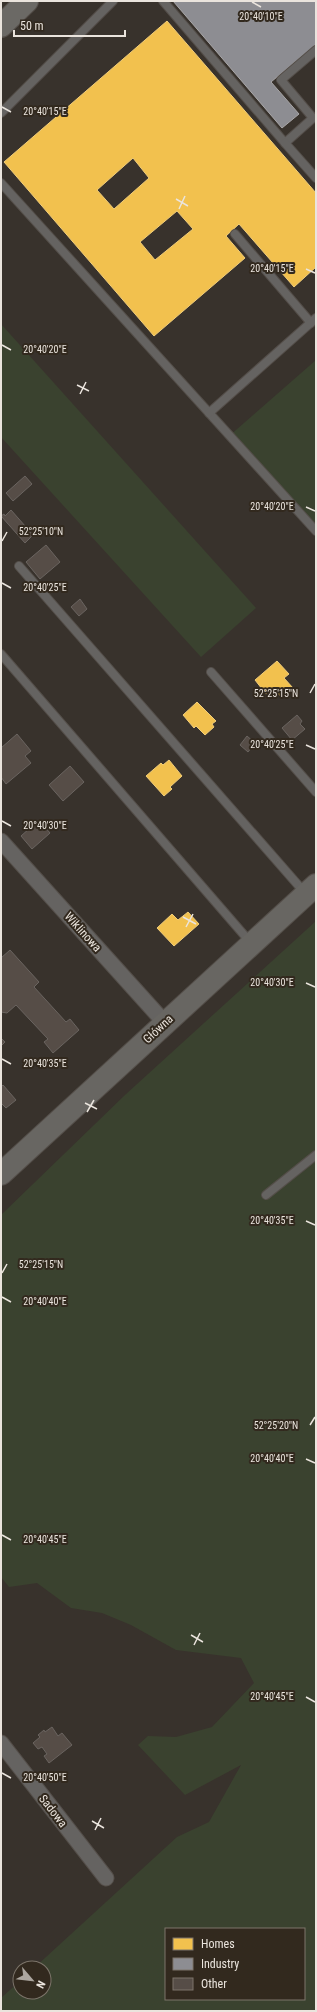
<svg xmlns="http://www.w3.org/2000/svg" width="317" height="2012" font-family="'Roboto Condensed',sans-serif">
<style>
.green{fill:#3a422f;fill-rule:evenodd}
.homes{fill:#f2c14e;stroke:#f0cc79;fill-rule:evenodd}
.industry{fill:#8d8d92;stroke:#a9a7a8}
.building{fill:#564d47;stroke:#6a6460}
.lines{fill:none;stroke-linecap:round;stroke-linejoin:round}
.lane-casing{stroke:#544e49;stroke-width:10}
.street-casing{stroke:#544e49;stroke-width:17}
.secondary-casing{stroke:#544e49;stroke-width:24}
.highway-casing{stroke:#544e49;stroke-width:24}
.lane{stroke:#656361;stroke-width:8}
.street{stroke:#656361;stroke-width:15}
.secondary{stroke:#686662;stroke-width:22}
.highway{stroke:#6b6965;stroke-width:22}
.ticks{fill:none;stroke:#eae4dd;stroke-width:1.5}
.labels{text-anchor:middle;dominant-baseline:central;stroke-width:4;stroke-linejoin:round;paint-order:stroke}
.street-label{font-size:12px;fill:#eae4dd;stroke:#32291e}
.ticks-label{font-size:10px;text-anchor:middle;fill:#eae4dd;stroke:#32291e;stroke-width:4;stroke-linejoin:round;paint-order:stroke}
</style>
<rect width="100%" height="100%" fill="#38322c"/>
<g class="green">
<path d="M 1,324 L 256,608 L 201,657 L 1,437 Z"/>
<path d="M 316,360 L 316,529 L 228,437 Z"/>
<path d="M 316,921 L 316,2011 L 1,2011 L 1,1998 L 20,1981 L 20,1992 L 44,1992 L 44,1968 L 34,1968 L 177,1837 L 209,1822 L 241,1765 L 185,1795 L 138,1745 L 148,1736 L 176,1737 L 212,1727 L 254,1683 L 241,1658 L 176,1650 L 131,1625 L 102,1613 L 71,1608 L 37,1583 L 9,1587 L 1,1577 L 1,1215 L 125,1095 ZM 166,1929 L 304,1929 L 304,1999 L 166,1999 Z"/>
</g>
<g class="homes">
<path d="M 167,21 L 316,193 L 316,267 L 294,287 L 239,224 L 226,236 L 245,258 L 154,336 L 4,162 ZM 133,158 L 149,178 L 114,209 L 97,190 ZM 177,211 L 193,229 L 155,260 L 140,242 Z"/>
<path d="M 277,661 L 289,674 L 284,678 L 293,688 L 282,698 L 273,688 L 266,694 L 255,680 Z"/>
<path d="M 197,702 L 216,721 L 212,724 L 214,727 L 205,735 L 196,726 L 194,728 L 183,715 Z"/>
<path d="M 169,760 L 182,776 L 170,787 L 172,789 L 164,796 L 146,776 L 161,763 L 163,765 Z"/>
<path d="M 188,912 L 199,924 L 174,946 L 157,928 L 172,914 L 178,920 Z"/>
</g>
<path class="industry" d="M 173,1 L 316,1 L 316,44 L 271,82 L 299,114 L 282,128 Z"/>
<g class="building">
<path d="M 25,476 L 32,484 L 13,501 L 6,493 Z"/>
<path d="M 11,510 L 33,535 L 25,543 L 1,516 L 4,514 L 5,516 Z"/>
<path d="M 46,545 L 60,562 L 40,579 L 26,562 Z"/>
<path d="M 80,599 L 87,609 L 79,616 L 71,607 Z"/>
<path d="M 297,715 L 302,721 L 300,724 L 305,729 L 292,740 L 282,728 Z"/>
<path d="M 17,734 L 31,751 L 25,756 L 31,763 L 6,784 L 1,777 L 1,748 Z"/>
<path d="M 247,736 L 255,743 L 248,752 L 240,745 Z"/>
<path d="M 70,766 L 84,782 L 63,801 L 49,785 Z"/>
<path d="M 39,820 L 50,833 L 32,849 L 21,836 Z"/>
<path d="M 10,950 L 39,982 L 34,987 L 66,1022 L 70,1019 L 79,1030 L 53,1053 L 44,1042 L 48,1039 L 16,1005 L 7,1013 L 1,1012 L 1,958 Z"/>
<path d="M 1,1038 L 5,1042 L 1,1046 Z"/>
<path d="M 3,1085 L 16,1100 L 6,1108 L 1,1103 L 1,1087 Z"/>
<path d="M 52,1727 L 58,1736 L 62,1733 L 72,1745 L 49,1763 L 44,1756 L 47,1754 L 42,1747 L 38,1749 L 33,1743 L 40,1737 L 38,1735 L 44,1730 L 45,1732 Z"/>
</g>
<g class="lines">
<g class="lane-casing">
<g id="lane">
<path d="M 163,1 L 285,143 L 313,118 L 281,80 L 316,50"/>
<path d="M 1,113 L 113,1"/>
<path d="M 285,143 L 316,178"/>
<path d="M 1,183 L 316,531"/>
<path d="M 235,234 L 311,323"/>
<path d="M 209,413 L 316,318"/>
<path d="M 19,566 L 305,893"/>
<path d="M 1,654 L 251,943"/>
<path d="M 211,672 L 316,792"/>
<path d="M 266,1195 L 316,1155"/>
</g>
</g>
<g class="street-casing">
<g id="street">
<path d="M 1,841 L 165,1023"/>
<path d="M 1,1743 L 106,1878"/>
</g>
</g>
<g class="secondary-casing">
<path id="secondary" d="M 1,1174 L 316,885"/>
</g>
<g class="highway-casing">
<path id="highway" d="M 1,26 L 27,1"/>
</g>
<use href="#lane" class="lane"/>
<use href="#street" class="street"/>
<use href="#secondary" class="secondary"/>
<use href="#highway" class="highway"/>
</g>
<path class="ticks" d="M 252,2 L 261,7M 2,107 L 11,112M 176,199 L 188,206M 179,209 L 185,196M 306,269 L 315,273M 2,345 L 11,350M 77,385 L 89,391M 80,394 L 86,382M 306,507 L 315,511M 2,541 L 7,532M 2,583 L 11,588M 310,693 L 315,684M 306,745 L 315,749M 2,821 L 11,826M 183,917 L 196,924M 186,927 L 193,914M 306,983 L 315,987M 2,1059 L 11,1064M 85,1103 L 97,1109M 87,1112 L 94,1100M 306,1221 L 315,1225M 2,1273 L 7,1264M 2,1297 L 11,1302M 310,1425 L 315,1417M 306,1459 L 315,1463M 2,1535 L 11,1540M 191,1635 L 203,1642M 194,1645 L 200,1633M 306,1697 L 315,1702M 2,1773 L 11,1778M 92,1821 L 104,1828M 95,1830 L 101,1818"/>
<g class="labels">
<g class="street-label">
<text transform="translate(83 932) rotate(48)">Wiklinowa</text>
<text transform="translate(158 1029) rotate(-43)">Główna</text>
<text transform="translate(53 1811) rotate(52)">Sadowa</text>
</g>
</g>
<g class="ticks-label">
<text x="261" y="20">20°40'10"E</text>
<text x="45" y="115">20°40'15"E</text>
<text x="272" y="272">20°40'15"E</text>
<text x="45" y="353">20°40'20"E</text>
<text x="272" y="510">20°40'20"E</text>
<text x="41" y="535">52°25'10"N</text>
<text x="45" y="591">20°40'25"E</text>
<text x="276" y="697">52°25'15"N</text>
<text x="272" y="748">20°40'25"E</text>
<text x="45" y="829">20°40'30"E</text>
<text x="272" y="986">20°40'30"E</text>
<text x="45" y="1067">20°40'35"E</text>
<text x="272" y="1224">20°40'35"E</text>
<text x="41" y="1268">52°25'15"N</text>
<text x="45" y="1305">20°40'40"E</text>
<text x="276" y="1429">52°25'20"N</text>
<text x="272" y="1462">20°40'40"E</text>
<text x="45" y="1543">20°40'45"E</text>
<text x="272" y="1700">20°40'45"E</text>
<text x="45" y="1781">20°40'50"E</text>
</g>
<rect width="317" height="2012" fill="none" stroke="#eae4dd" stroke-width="4"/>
<rect x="165" y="1928" width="140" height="72" fill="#32291e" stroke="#7c746a"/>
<rect x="173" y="1938" width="20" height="12" fill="#f2c14e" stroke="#7c746a"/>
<text x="201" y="1948" font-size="12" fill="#eae4dd">Homes</text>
<rect x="173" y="1958" width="20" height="12" fill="#8d8d92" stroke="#7c746a"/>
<text x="201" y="1968" font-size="12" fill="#eae4dd">Industry</text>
<rect x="173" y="1978" width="20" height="12" fill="#564d47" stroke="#7c746a"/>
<text x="201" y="1988" font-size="12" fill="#eae4dd">Other</text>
<g transform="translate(32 1980) rotate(118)"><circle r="19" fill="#32291e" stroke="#7c746a"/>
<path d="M0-3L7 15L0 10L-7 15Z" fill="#aca69f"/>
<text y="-6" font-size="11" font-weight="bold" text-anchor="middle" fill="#eae4dd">N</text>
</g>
<path d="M14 30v6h111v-6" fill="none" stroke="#eae4dd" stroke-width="2"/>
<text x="20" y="30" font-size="12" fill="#eae4dd" stroke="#32291e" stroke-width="3" paint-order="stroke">50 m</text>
</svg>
